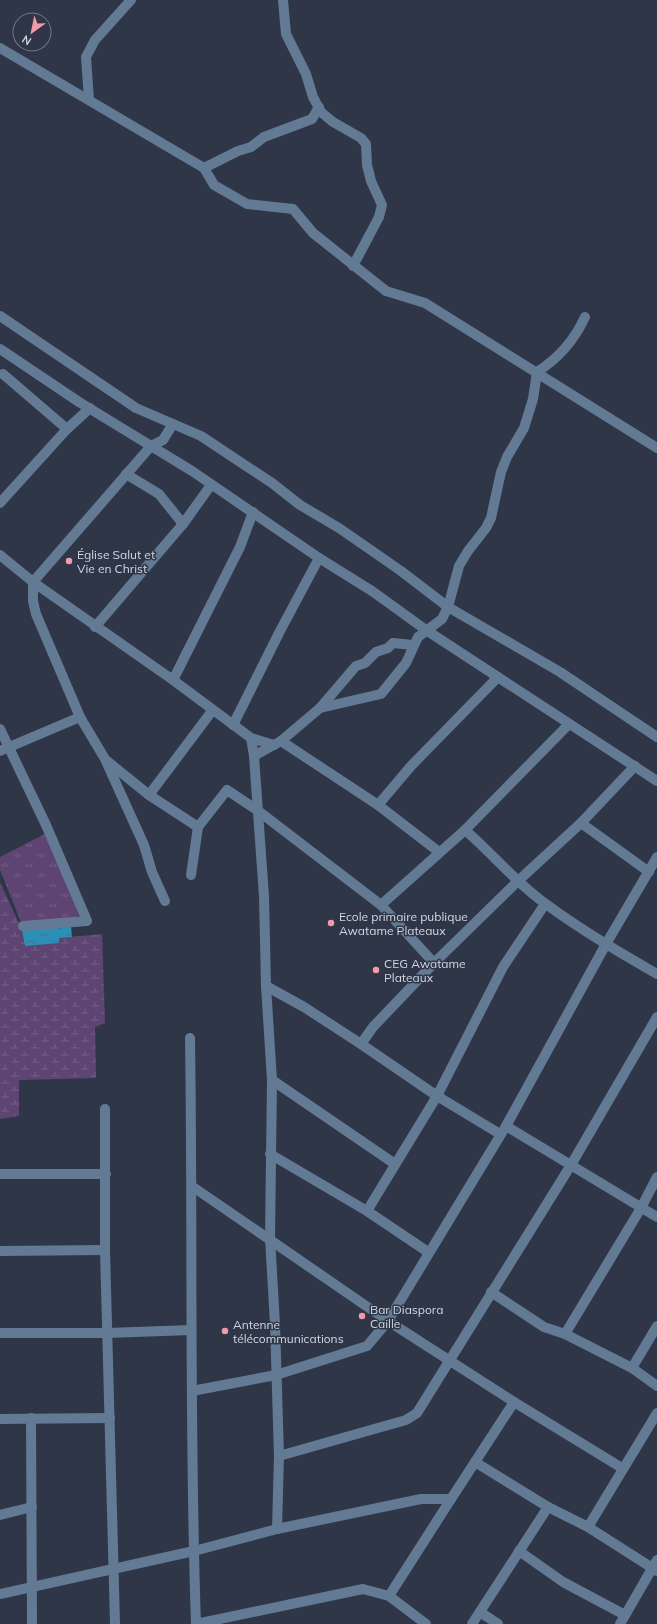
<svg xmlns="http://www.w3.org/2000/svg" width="657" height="1624" font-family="Mulish,sans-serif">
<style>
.wetland{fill:url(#wetland-marsh)}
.park{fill:url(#park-tufts)}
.water{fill:url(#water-ripples)}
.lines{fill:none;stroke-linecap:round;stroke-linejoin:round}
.minor{stroke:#627a93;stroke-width:10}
.poi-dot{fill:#f39aaa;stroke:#2f3648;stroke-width:1.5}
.labels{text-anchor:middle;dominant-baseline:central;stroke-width:3;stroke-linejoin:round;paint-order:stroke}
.poi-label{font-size:12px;fill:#d2d7e2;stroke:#2f3648;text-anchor:start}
</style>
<defs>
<pattern id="wetland-marsh" width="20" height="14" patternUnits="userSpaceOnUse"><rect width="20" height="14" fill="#5e4472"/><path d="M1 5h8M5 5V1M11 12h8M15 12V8" fill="none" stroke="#745e86"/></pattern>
<pattern id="park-tufts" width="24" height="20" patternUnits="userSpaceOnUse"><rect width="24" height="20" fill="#5e4472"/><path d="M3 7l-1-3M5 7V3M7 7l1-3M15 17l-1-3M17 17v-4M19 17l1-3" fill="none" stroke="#745e86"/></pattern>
<pattern id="water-ripples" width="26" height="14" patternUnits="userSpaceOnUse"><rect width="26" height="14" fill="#2e8fb6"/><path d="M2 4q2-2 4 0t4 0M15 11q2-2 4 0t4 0" fill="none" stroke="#337794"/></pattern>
</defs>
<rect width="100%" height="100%" fill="#2f3648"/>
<path class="wetland" d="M 0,882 L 22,930 L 59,943 L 59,938 L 102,934 L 105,1023 L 95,1027 L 96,1078 L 19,1080 L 19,1116 L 0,1119 Z"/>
<path class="park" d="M 47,833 L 80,919 L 21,922 L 0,870 L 0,857 Z"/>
<path class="water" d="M 71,926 L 72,937 L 59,938 L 59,943 L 25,946 L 22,930 Z"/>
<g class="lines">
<g class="minor">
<path d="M 283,0 L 286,34 L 306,74 L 313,97 L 321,112 L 333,122 L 361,138 L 366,144 L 367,165 L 371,181 L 382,205 L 379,217 L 353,266"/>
<path d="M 0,48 L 204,168 L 214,185 L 247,204 L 293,209 L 313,233 L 386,291 L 425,303 L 657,448"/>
<path d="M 89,100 L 86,57 L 95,40 L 131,0"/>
<path d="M 204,168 L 238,151 L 251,147 L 264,137 L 312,119 L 319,107"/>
<path d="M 0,316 L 136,408 L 201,436 L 272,483 L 300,505 L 339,528 L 401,571 L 448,607 L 560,672 L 657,737"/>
<path d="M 0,349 L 79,402 L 192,471 L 319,558 L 372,591 L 426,630 L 657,781"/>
<path d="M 3,374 L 67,429"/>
<path d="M 126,474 L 159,494 L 183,524"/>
<path d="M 0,503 L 67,429 L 90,408"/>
<path d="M 0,555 L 33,582 L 173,680 L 251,738 L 274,745"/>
<path d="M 95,627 L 183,524 L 211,485"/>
<path d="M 173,680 L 240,547 L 253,512"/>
<path d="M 320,708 L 381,694 L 406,663 L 418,637 L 442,619 L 448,607 L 459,566 L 468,551 L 486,528 L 491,518 L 501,472 L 507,457 L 524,428 L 533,399 L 537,372 C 559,358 574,341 585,317"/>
<path d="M 233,725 L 280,631 L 319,558"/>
<path d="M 0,729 L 46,825 L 87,921 L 23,926"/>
<path d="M 251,738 L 254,756 L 264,896 L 266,986 L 272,1080 L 270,1238 L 275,1324 L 279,1456 L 277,1529"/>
<path d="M 281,741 L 378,805 L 439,852"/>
<path d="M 0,751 L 80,717"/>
<path d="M 254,756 L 281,741 L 320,708 L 356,666 L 365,663 L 376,652 L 388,648 L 393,643 L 413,645"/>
<path d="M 107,761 L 149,795 L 198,827"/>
<path d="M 149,795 L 212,711"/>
<path d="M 378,805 L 411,766 L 498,677"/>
<path d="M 581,823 L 649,872"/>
<path d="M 465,830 C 493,854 516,883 546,904 C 581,930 619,952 657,974"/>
<path d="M 191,875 L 198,827 L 227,790 L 257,810 L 381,905 L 434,963"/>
<path d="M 165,901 L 152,872 L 144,845 L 105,759 L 80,717 L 36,614 L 33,601 L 33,582 L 151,446 L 163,440 L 173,424"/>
<path d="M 381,905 L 465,830 L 569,724"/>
<path d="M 266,986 L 304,1007 L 361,1044 L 437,1096 L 500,1134"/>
<path d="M 190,1038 C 193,1233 189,1429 196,1624 L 363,1589 L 389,1596 L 426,1624"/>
<path d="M 361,1044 L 373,1027 L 434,963 L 518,881 L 581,823 L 635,766"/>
<path d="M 272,1080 L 395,1164"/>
<path d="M 105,1109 L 105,1250 L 115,1624"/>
<path d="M 506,1126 L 657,1217"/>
<path d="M 270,1154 L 367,1211 L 428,1252"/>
<path d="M 0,1174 L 106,1174"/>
<path d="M 193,1187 L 388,1321 L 514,1402 L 622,1468"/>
<path d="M 367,1211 L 437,1096 L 503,967 L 545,904"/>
<path d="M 0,1251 L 105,1250"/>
<path d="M 491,1292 L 544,1327 L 565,1334 L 632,1368 L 657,1386"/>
<path d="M 0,1333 L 107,1333 L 191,1330"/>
<path d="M 565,1334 L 641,1208 L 657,1177"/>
<path d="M 632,1368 L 657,1326"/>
<path d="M 192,1391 L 276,1375 L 367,1346 L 388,1321 L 506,1126 L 606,944 L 657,857"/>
<path d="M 31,1418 L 32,1624"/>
<path d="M 0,1419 L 110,1418"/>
<path d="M 279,1456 L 406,1420 L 417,1413 L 571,1165 L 657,1017"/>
<path d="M 475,1462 L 514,1402"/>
<path d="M 0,1515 L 32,1507"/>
<path d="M 588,1527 L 657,1413"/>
<path d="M 519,1551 L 563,1582 L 625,1615"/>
<path d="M 0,1594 L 194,1551 L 277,1529 L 421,1499 L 451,1499 L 475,1462 L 548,1507 L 588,1527 L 657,1571"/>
<path d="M 389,1596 L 451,1499"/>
<path d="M 480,1612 L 498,1624"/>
<path d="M 472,1624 L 548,1507"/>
<path d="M 620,1624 L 657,1560"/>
</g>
</g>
<g class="poi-dot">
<circle cx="69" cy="561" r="4"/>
<circle cx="331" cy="923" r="4"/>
<circle cx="376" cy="970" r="4"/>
<circle cx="362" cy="1316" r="4"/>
<circle cx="225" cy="1331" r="4"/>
</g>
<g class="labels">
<g class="poi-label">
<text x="77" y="554">Église Salut et<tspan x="77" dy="14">Vie en Christ</tspan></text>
<text x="339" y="916">Ecole primaire publique<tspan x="339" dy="14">Awatame Plateaux</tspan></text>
<text x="384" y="963">CEG Awatame<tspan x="384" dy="14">Plateaux</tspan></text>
<text x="370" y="1309">Bar Diaspora<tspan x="370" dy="14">Caille</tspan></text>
<text x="233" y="1324">Antenne<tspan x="233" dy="14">télécommunications</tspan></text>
</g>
</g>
<g transform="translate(32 32) rotate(213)"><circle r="19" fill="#2f3648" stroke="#707686"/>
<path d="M0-3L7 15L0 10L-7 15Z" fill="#f39aaa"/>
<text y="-6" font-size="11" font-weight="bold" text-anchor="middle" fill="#d2d7e2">N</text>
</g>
</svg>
